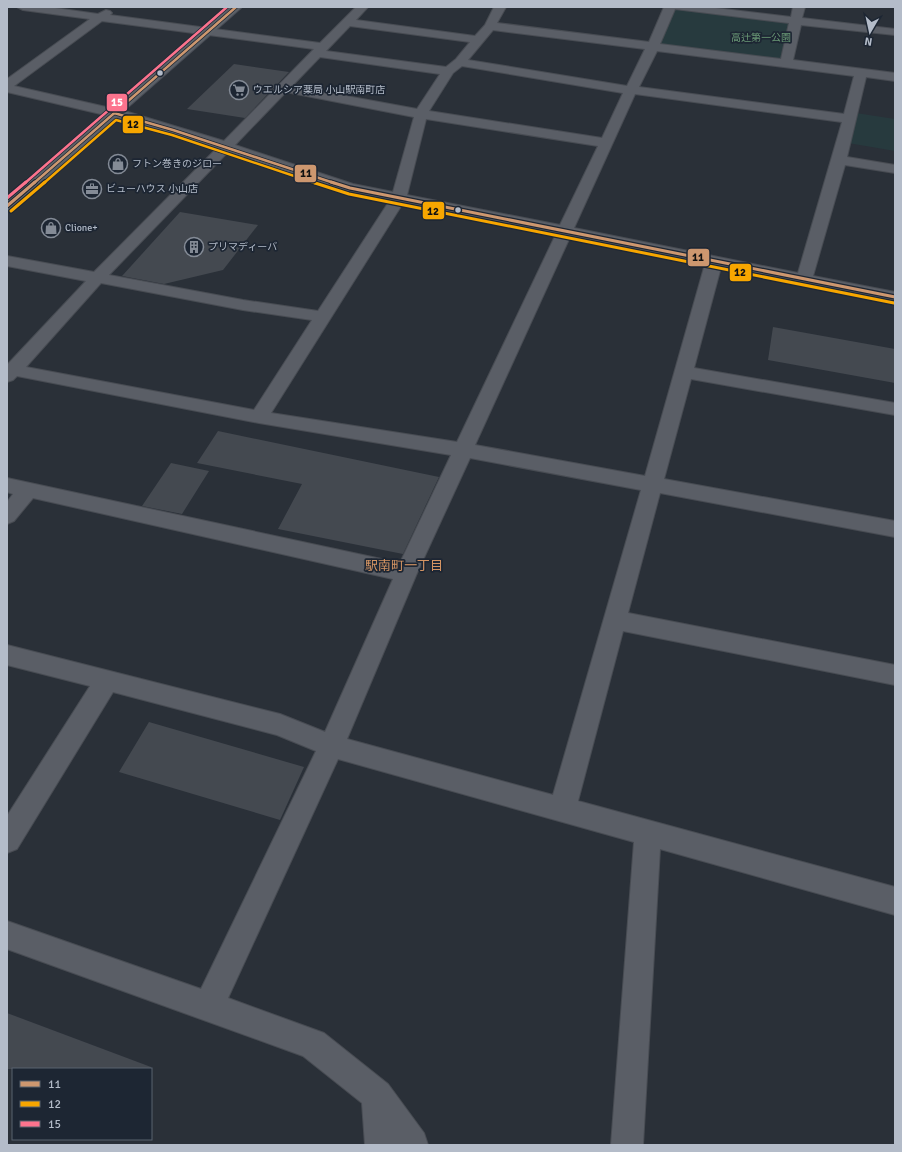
<svg xmlns="http://www.w3.org/2000/svg" width="902" height="1152" font-family="Signika,'Noto Sans JP',sans-serif">
<style>
.green{fill:#273a3e}
.building{fill:#444950}
.lines{fill:none;stroke-linecap:round;stroke-linejoin:round}
.minor-casing{stroke:#484c53;stroke-width:2}
.major-casing{stroke:#484c55;stroke-width:2}
.minor{fill:#5a5e66;fill-rule:evenodd}
.major{fill:#5c6168;fill-rule:evenodd}
.bus-1-far1-casing{stroke:#1d2633;stroke-width:4}
.bus-1-casing{stroke:#1d2633;stroke-width:5.5}
.bus-2-far1-casing{stroke:#1d2633;stroke-width:4}
.bus-2-casing{stroke:#1d2633;stroke-width:5.5}
.bus-3-far1-casing{stroke:#1d2633;stroke-width:4}
.bus-3-casing{stroke:#1d2633;stroke-width:5.5}
.bus-1-far1{stroke:#cd976f;stroke-width:2.5}
.bus-1{stroke:#cd976f;stroke-width:3}
.bus-2-far1{stroke:#f7a600;stroke-width:2.5}
.bus-2{stroke:#f7a600;stroke-width:3}
.bus-3-far1{stroke:#fc738d;stroke-width:2.5}
.bus-3{stroke:#fc738d;stroke-width:3}
.bus-dot{fill:#b4bcc9;stroke:#1d2633;stroke-width:1.5}
.labels{text-anchor:middle;dominant-baseline:central;stroke-width:3.5;stroke-linejoin:round;paint-order:stroke}
.far-park-label{font-size:10px;fill:#6b9a76;stroke:#1d2633}
.far-poi-label{font-size:10px;fill:#b4bcc9;stroke:#1d2633;text-anchor:start}
.neighbourhood-label{font-size:13px;fill:#d59563;stroke:#1d2633}
.line-badge{stroke:#1d2633;stroke-width:1.5}
.badge-label{font-size:11px;text-anchor:middle;font-weight:bold;fill:#fff}
.pale-badge-label{font-size:11px;text-anchor:middle;font-weight:bold;fill:#111}
</style>
<rect width="100%" height="100%" fill="#2a3038"/>
<g class="green">
<path d="M 672,7 L 793,21 L 783,61 L 656,45 Z"/>
<path d="M 856,113 L 895,119 L 895,151 L 848,143 Z"/>
</g>
<g class="building">
<path d="M 234,64 L 289,72 L 245,118 L 187,109 Z"/>
<path d="M 180,212 L 258,225 L 223,270 L 164,284 L 122,276 Z"/>
<path d="M 773,327 L 895,349 L 895,383 L 768,360 Z"/>
<path d="M 218,431 L 439,477 L 403,554 L 278,529 L 302,484 L 197,463 Z"/>
<path d="M 171,463 L 209,471 L 182,514 L 142,506 Z"/>
<path d="M 149,722 L 304,767 L 280,820 L 119,772 Z"/>
<path d="M 7,1013 L 151,1067 L 151,1069 L 7,1069 Z"/>
</g>
<g class="lines">
<g class="minor-casing">
<path id="minor" d="M 17,7 L 48,7 L 98,14 L 106,10 L 110,11 L 112,13 L 110,15 L 320,43 L 356,7 L 368,7 L 356,20 L 475,36 L 485,25 L 494,7 L 506,7 L 497,23 L 649,42 L 664,7 L 707,7 L 791,17 L 793,7 L 805,7 L 802,18 L 895,29 L 895,35 L 801,25 L 793,60 L 895,73 L 895,81 L 866,77 L 847,157 L 895,165 L 895,173 L 845,165 L 813,276 L 895,292 L 895,302 L 721,267 L 694,368 L 895,403 L 895,415 L 691,379 L 664,479 L 895,521 L 895,537 L 660,493 L 628,613 L 895,665 L 895,685 L 623,631 L 578,801 L 895,887 L 895,915 L 660,849 L 643,1145 L 611,1145 L 634,842 L 338,759 L 228,998 L 324,1033 L 388,1084 L 424,1133 L 428,1145 L 365,1145 L 362,1103 L 303,1056 L 7,949 L 7,921 L 201,989 L 316,751 L 277,735 L 113,692 L 17,849 L 7,853 L 7,816 L 90,686 L 7,665 L 7,645 L 280,714 L 325,732 L 393,579 L 33,498 L 14,521 L 7,524 L 7,502 L 13,494 L 7,492 L 7,478 L 400,563 L 451,455 L 259,423 L 17,376 L 13,380 L 7,382 L 7,365 L 86,281 L 7,266 L 7,256 L 94,272 L 217,148 L 135,122 L 7,92 L 7,79 L 90,19 L 23,10 ZM 675,9 L 789,23 L 781,59 L 660,44 ZM 102,21 L 314,49 L 224,141 L 128,112 L 14,86 ZM 350,26 L 470,42 L 456,59 L 446,67 L 326,51 ZM 493,30 L 645,49 L 627,86 L 468,60 ZM 657,51 L 854,76 L 844,114 L 639,87 ZM 320,57 L 440,74 L 417,109 L 292,86 ZM 462,66 L 623,93 L 602,138 L 429,111 L 453,73 ZM 286,92 L 414,117 L 393,192 L 353,184 L 235,145 ZM 635,94 L 842,122 L 798,273 L 574,228 ZM 426,119 L 598,146 L 560,225 L 407,195 ZM 228,152 L 345,191 L 390,200 L 318,311 L 243,300 L 109,275 ZM 403,203 L 556,234 L 457,442 L 271,413 ZM 570,237 L 705,264 L 645,476 L 475,445 ZM 101,283 L 243,310 L 312,320 L 254,410 L 26,367 ZM 470,458 L 641,490 L 553,795 L 347,739 L 417,573 Z"/>
</g>
<g class="major-casing">
<path id="major" d="M 229,7 L 242,7 L 12,209 L 7,210 L 7,198 Z"/>
</g>
<use href="#minor" class="minor"/>
<use href="#major" class="major"/>
<g class="bus-1-far1-casing">
<g id="bus-1-far1">
<path d="M 114,113 L 173,130 L 334,183"/>
<path d="M 34,183 L 236,7"/>
</g>
</g>
<g class="bus-1-casing">
<g id="bus-1">
<path d="M 331,182 L 350,188 L 895,297"/>
<path d="M 7,206 L 35,182"/>
</g>
</g>
<g class="bus-2-far1-casing">
<path id="bus-2-far1" d="M 44,183 L 116,120 L 172,135 L 315,183"/>
</g>
<g class="bus-2-casing">
<g id="bus-2">
<path d="M 312,182 L 349,194 L 894,303"/>
<path d="M 11,211 L 45,182"/>
</g>
</g>
<g class="bus-3-far1-casing">
<path id="bus-3-far1" d="M 25,183 L 227,7"/>
</g>
<g class="bus-3-casing">
<path id="bus-3" d="M 7,198 L 26,182"/>
</g>
<use href="#bus-1-far1" class="bus-1-far1"/>
<use href="#bus-1" class="bus-1"/>
<use href="#bus-2-far1" class="bus-2-far1"/>
<use href="#bus-2" class="bus-2"/>
<use href="#bus-3-far1" class="bus-3-far1"/>
<use href="#bus-3" class="bus-3"/>
</g>
<defs>
<g id="supermarket-ring" transform="scale(1)"><circle r="9.5" fill="#1d2633" stroke="#848b96" stroke-width="1.5"/><path d="M-6-5.5h2.5l.6 2H6L4.5 2H-2.5L-4.4-4H-6ZM-1.5 3.2a1.3 1.3 0 1 0 .1 0ZM3 3.2a1.3 1.3 0 1 0 .1 0Z" fill="#848b96"/></g>
<g id="shop-ring" transform="scale(1)"><circle r="9.5" fill="#1d2633" stroke="#848b96" stroke-width="1.5"/><path d="M-5-2.5h2.3a2.7 3.5 0 0 1 5.4 0H5L5.5 6h-11ZM-1.5-2.5h3a1.5 2.3 0 0 0-3 0Z" fill="#848b96"/></g>
<g id="office-ring" transform="scale(1)"><circle r="9.5" fill="#1d2633" stroke="#848b96" stroke-width="1.5"/><path d="M-6-3h4V-5.5h4V-3h4V5H-6ZM-1-4.5V-3h2v-1.5ZM-6 0V1H6V0Z" fill="#848b96"/></g>
<g id="building-ring" transform="scale(1)"><circle r="9.5" fill="#1d2633" stroke="#848b96" stroke-width="1.5"/><path d="M-4-6H4V6H1V3H-1V6H-4ZM-2.5-4.3h1.7v1.8h-1.7ZM.8-4.3h1.7v1.8H.8ZM-2.5-1h1.7V.8h-1.7ZM.8-1h1.7V.8H.8Z" fill="#848b96"/></g>
</defs>
<g fill-rule="evenodd">
<use href="#supermarket-ring" x="239" y="90"/>
<use href="#shop-ring" x="118" y="164"/>
<use href="#office-ring" x="92" y="189"/>
<use href="#shop-ring" x="51" y="228"/>
<use href="#building-ring" x="194" y="247"/>
</g>
<g class="bus-dot">
<circle cx="160" cy="73" r="3.5"/>
<circle cx="458" cy="210" r="3.5"/>
</g>
<g class="labels">
<g class="far-park-label">
<text x="761" y="38">高辻第一公園</text>
</g>
<g class="far-poi-label">
<text x="253" y="90">ウエルシア薬局 小山駅南町店</text>
<text x="132" y="164">フトン巻きのジロー</text>
<text x="106" y="189">ビューハウス 小山店</text>
<text x="65" y="228">Clione+</text>
<text x="208" y="247">プリマディーバ</text>
</g>
<g class="neighbourhood-label">
<text x="404" y="566">駅南町一丁目</text>
</g>
</g>
<g class="line-badge">
<rect x="106" y="93" width="22" height="19" rx="4" fill="#fc738d"/>
<rect x="122" y="115" width="22" height="19" rx="4" fill="#f7a600"/>
<rect x="294" y="164" width="23" height="19" rx="4" fill="#cd976f"/>
<rect x="422" y="201" width="23" height="19" rx="4" fill="#f7a600"/>
<rect x="687" y="248" width="23" height="19" rx="4" fill="#cd976f"/>
<rect x="729" y="263" width="23" height="19" rx="4" fill="#f7a600"/>
</g>
<g class="badge-label">
<text x="117" y="106">15</text>
</g>
<g class="pale-badge-label">
<text x="133" y="128">12</text>
<text x="306" y="177">11</text>
<text x="433" y="215">12</text>
<text x="698" y="261">11</text>
<text x="740" y="276">12</text>
</g>
<rect width="902" height="1152" fill="none" stroke="#b4bcc9" stroke-width="16"/>
<rect x="12" y="1068" width="140" height="72" fill="#1d2633" stroke="#59626f"/>
<rect x="20" y="1081" width="20" height="6" fill="#cd976f" stroke="#59626f"/>
<text x="48" y="1088" font-size="12" fill="#b4bcc9">11</text>
<rect x="20" y="1101" width="20" height="6" fill="#f7a600" stroke="#59626f"/>
<text x="48" y="1108" font-size="12" fill="#b4bcc9">12</text>
<rect x="20" y="1121" width="20" height="6" fill="#fc738d" stroke="#59626f"/>
<text x="48" y="1128" font-size="12" fill="#b4bcc9">15</text>
<g transform="translate(870 32) rotate(189)" stroke="#1d2633" stroke-width="3" paint-order="stroke">
<path d="M0-3L7 15L0 10L-7 15Z" fill="#b4bcc9"/>
<text y="-6" font-size="11" font-weight="bold" text-anchor="middle" fill="#b4bcc9">N</text>
</g>
</svg>
